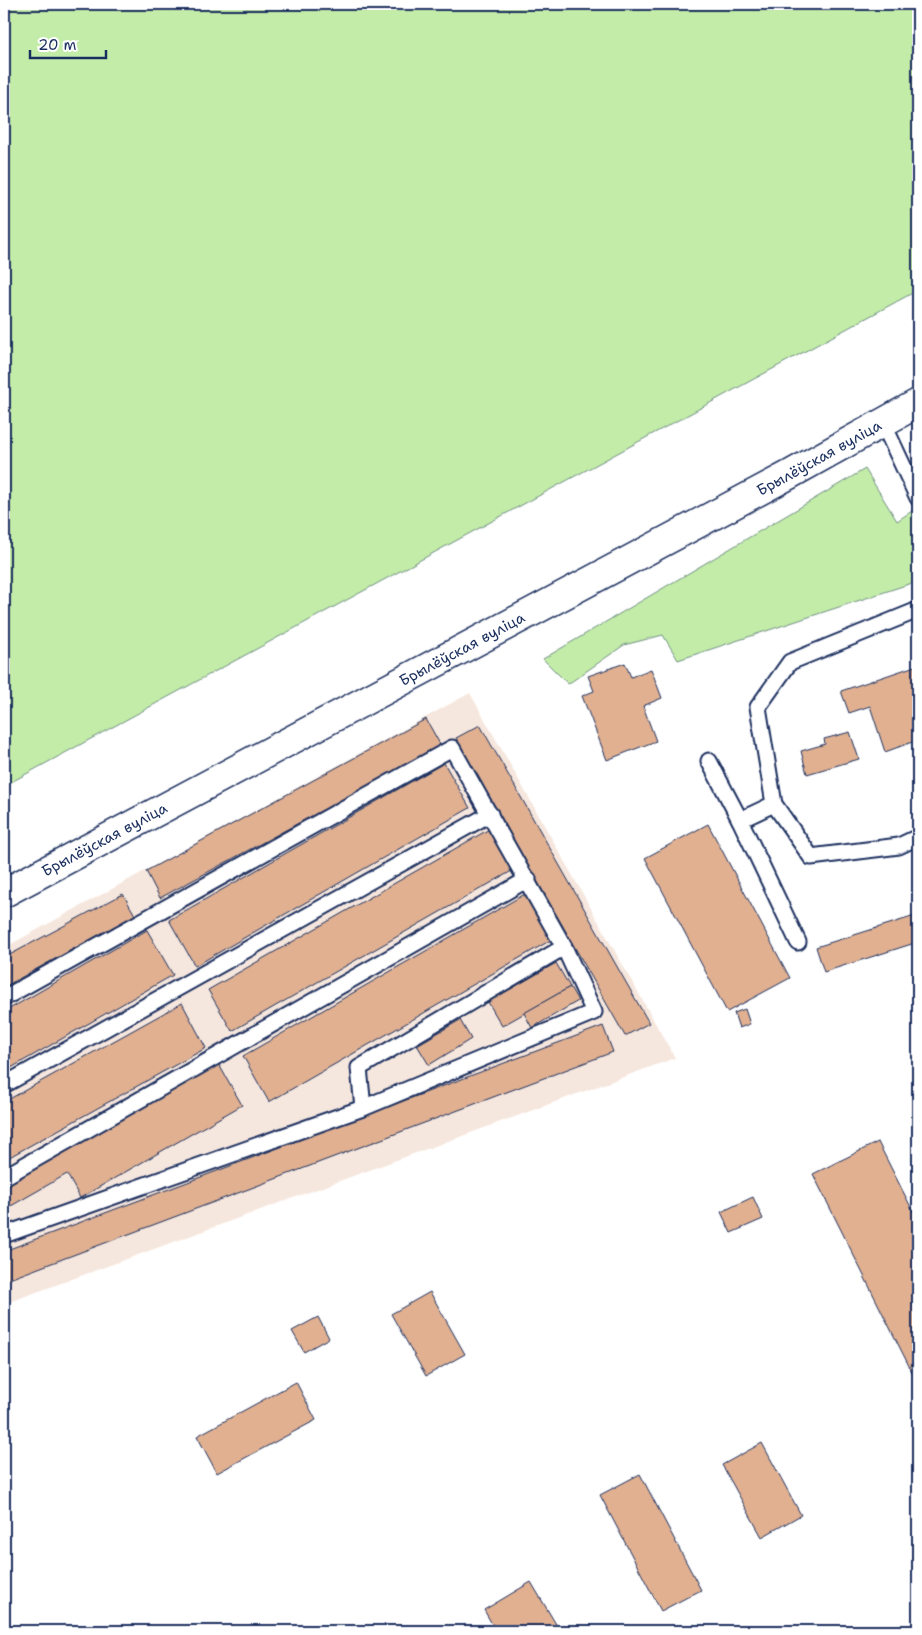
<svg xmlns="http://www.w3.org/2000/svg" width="922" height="1635" font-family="'Shantell Sans',sans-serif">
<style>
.built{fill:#f6e7de}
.green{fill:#c3eca8;stroke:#6f8e83}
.building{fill:#e0b091;stroke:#1b2f5e}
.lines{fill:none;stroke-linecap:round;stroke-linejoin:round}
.service-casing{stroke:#1b2f5e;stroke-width:19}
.tertiary-casing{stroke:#1b2f5e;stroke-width:31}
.service{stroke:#fff;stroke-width:15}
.tertiary{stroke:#fff;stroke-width:28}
.labels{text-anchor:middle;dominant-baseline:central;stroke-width:4;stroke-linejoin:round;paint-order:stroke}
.street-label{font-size:15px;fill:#1b2f5e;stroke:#fff}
</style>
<rect width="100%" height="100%" fill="#fff"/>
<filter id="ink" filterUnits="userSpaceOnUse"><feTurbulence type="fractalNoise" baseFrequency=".02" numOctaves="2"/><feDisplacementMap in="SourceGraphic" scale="10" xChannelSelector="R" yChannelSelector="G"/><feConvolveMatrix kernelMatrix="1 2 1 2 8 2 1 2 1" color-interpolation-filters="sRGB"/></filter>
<g filter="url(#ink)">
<path class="built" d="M 470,693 L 675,1058 L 4,1304 L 4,948 Z"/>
<g class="green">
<path d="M 4,4 L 918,4 L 918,290 L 4,786 Z"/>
<path d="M 865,469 L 897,521 L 918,507 L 918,581 L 678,660 L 663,635 L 624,645 L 568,684 L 543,659 Z"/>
</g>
<g class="building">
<path d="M 625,663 L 631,677 L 651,669 L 662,698 L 643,706 L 656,741 L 607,760 L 582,696 L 594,691 L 588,676 Z"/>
<path d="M 918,665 L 918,740 L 885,752 L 870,706 L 849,713 L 841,691 Z"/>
<path d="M 426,719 L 441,746 L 160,898 L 146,871 Z"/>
<path d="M 480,725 L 649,1023 L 625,1036 L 456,738 Z"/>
<path d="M 850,732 L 859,759 L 807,774 L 801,751 L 825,744 L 824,739 Z"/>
<path d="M 444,763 L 470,808 L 195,966 L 169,920 Z"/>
<path d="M 708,824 L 790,978 L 727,1012 L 645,858 Z"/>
<path d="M 493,827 L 517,868 L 232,1031 L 208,990 Z"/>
<path d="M 123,894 L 135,915 L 4,987 L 4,958 Z"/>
<path d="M 525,894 L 551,940 L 269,1102 L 243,1056 Z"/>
<path d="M 918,915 L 918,942 L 824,972 L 816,947 Z"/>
<path d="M 147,930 L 173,975 L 4,1072 L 4,1012 Z"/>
<path d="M 556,963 L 570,987 L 502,1026 L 488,1002 Z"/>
<path d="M 570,987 L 578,1001 L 532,1028 L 524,1013 Z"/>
<path d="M 182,1003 L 206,1048 L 4,1160 L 4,1102 Z"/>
<path d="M 745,1009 L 750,1024 L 739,1028 L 734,1013 Z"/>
<path d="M 460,1020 L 471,1039 L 429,1065 L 417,1045 Z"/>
<path d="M 603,1026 L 613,1052 L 4,1281 L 4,1251 Z"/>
<path d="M 218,1063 L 242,1105 L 80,1198 L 67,1174 L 4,1210 L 4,1186 Z"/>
<path d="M 878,1142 L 918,1221 L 918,1384 L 813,1174 Z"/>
<path d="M 753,1197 L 763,1219 L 731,1233 L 721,1212 Z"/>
<path d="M 430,1292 L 465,1354 L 426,1376 L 391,1314 Z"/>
<path d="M 318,1317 L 329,1338 L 304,1352 L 292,1331 Z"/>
<path d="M 296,1382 L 316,1420 L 217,1473 L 197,1436 Z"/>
<path d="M 762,1443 L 801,1515 L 762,1537 L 722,1465 Z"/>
<path d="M 640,1474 L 701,1590 L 661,1611 L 600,1495 Z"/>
<path d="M 531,1582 L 560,1631 L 496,1631 L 484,1610 Z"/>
</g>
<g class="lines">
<g class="service-casing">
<g id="service">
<path d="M 883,423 L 918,498"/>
<path d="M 918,610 L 790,662 L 758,707 L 774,804 L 811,857 L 899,846 L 918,837"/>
<path d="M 709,761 L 740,820 L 774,804"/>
<path d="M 740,820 L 798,942"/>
<path d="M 4,998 L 452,748 L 564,947 L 594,1012 L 363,1108 L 4,1235"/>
<path d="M 4,1085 L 490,814"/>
<path d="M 363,1108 L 359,1068 L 564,947"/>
<path d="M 4,1177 L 528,879"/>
</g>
</g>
<g class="tertiary-casing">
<g id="tertiary">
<path id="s1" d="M 4,893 L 789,475 L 918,403"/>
</g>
</g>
<use href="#service" class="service"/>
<use href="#tertiary" class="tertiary"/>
</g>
</g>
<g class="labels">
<g class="street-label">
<text stroke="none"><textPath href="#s1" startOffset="924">Брылёўская вуліца</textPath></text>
<text stroke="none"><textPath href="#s1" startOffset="519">Брылёўская вуліца</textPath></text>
<text stroke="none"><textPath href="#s1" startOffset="114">Брылёўская вуліца</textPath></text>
</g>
</g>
<rect width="922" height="1635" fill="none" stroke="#fff" stroke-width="20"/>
<rect x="10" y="10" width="902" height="1615" fill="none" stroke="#1b2f5e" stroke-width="2" filter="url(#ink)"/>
<path d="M30 50v8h76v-8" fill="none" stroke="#1b2f5e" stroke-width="2.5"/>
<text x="38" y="50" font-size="15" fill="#1b2f5e" stroke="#ffffff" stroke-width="4" paint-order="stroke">20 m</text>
</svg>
